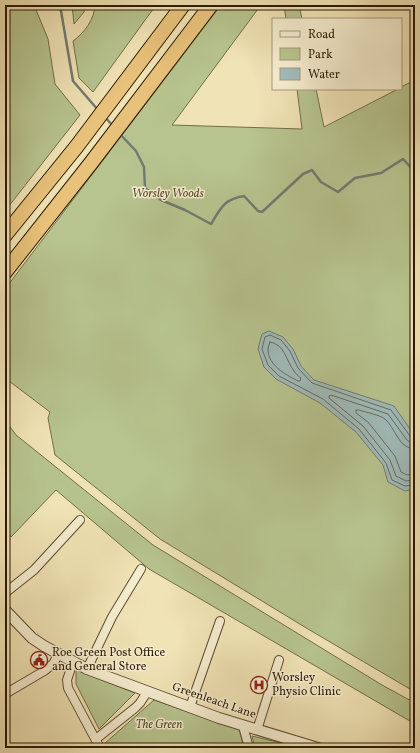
<svg xmlns="http://www.w3.org/2000/svg" width="420" height="753" font-family="Vollkorn,serif">
<style>
.green{fill:#b7c48f;stroke:#726f4a}
.water{fill:#a0bbba;stroke:#727b72}
.lines{fill:none;stroke-linecap:round;stroke-linejoin:round}
.shore{stroke:#666a60;stroke-width:1}
.stream{stroke:#727b72;stroke-width:2.5}
.minor-casing{stroke:#5d4c31;stroke-width:10}
.tertiary-casing{stroke:#5d4c31;stroke-width:12}
.motorway-casing{stroke:#2c1a05;stroke-width:16}
.minor{stroke:#f5edcf;stroke-width:8}
.tertiary{stroke:#f5edcf;stroke-width:10}
.motorway{stroke:#e8c27a;stroke-width:14}
.labels{text-anchor:middle;dominant-baseline:central;stroke-width:3;stroke-linejoin:round;paint-order:stroke}
.park-label{font-size:12px;font-style:italic;fill:#564d2e;stroke:#f5edcf}
.poi-label{font-size:12px;fill:#2c1a05;stroke:#f5edcf;text-anchor:start}
.street-label{font-size:12px;fill:#2c1a05;stroke:#f5edcf}
</style>
<rect width="100%" height="100%" fill="#f0e3b5"/>
<filter id="stains"><feTurbulence type="fractalNoise" baseFrequency=".005" numOctaves="4"/><feColorMatrix values="0 0 0 0 .2 0 0 0 0 .09 0 0 0 0 .02 0 0 0 .5 -.17"/></filter>
<radialGradient id="worn" r=".72"><stop offset=".6" stop-color="#630" stop-opacity="0"/><stop offset="1" stop-color="#630" stop-opacity=".3"/></radialGradient>
<g class="green">
<path d="M 5,5 L 34,5 L 48,39 L 55,84 L 80,115 L 5,211 Z"/>
<path d="M 72,5 L 85,5 L 84,12 L 74,24 Z"/>
<path d="M 95,5 L 156,5 L 93,92 L 79,78 L 73,41 C 85,32 94,20 95,5 Z"/>
<path d="M 221,5 L 261,5 L 172,125 L 302,129 L 297,89 L 316,89 L 324,127 L 398,89 L 401,89 L 401,87 L 415,80 L 415,692 L 308,629 L 160,539 L 55,455 L 48,418 L 50,412 L 5,378 L 5,289 Z"/>
<path d="M 284,5 L 299,5 L 302,19 L 286,19 Z"/>
<path d="M 5,420 L 16,435 L 153,545 L 382,685 L 415,703 L 415,724 L 149,569 L 56,490 L 11,537 L 5,530 Z"/>
<path d="M 76,670 L 135,693 L 99,729 L 76,684 Z"/>
<path d="M 154,700 L 239,729 L 244,748 L 106,748 L 104,744 Z"/>
<path d="M 252,736 L 302,748 L 255,748 Z"/>
</g>
<path class="water" d="M 269,331 L 283,337 L 293,349 L 301,366 L 314,380 L 394,406 L 415,436 L 415,489 L 405,491 L 388,482 L 383,465 L 356,432 L 320,403 L 276,379 L 264,367 L 258,349 L 262,334 Z"/>
<g class="lines">
<g class="shore">
<path d="M 270,342 C 285,344 286,361 294,371 C 296,374 298,376 301,378 L 300,381 L 298,381 C 284,374 261,361 270,342 Z"/>
<path d="M 415,438 L 410,436 L 391,410 L 312,383 L 298,368 L 290,351 L 281,340 L 270,335 L 265,337 L 262,349 L 268,365 L 279,376 L 323,399 L 359,429 L 386,463 L 392,480 L 405,486 L 415,485"/>
<path d="M 415,443 L 411,443 L 407,440 L 388,414 L 331,395 L 329,396 L 329,398 L 363,426 L 390,460 L 396,476 L 406,481 L 415,480"/>
<path d="M 415,449 C 398,448 396,429 385,419 C 380,415 365,412 359,410 L 356,410 L 356,413 L 368,422 L 395,456 L 401,472 L 407,475 L 415,474"/>
</g>
<g class="stream">
<path d="M 60,5 L 73,81 L 98,110"/>
<path d="M 104,116 L 113,126"/>
<path d="M 119,133 L 136,151 L 144,167 L 145,188 L 161,200 L 185,210 L 211,224 C 221,208 224,199 244,196 L 258,211 L 262,212 L 303,174 L 312,170 L 321,182 L 338,192 L 355,178 L 381,173 L 403,159 L 415,172"/>
</g>
<g class="minor-casing">
<g id="minor">
<path d="M 5,593 L 34,570 L 80,520"/>
<path d="M 73,662 L 67,680 L 68,688 L 100,748"/>
<path d="M 87,669 L 112,617 L 141,569"/>
<path d="M 5,694 L 44,671 L 53,664 L 58,655"/>
<path d="M 190,707 L 220,621"/>
<path d="M 243,726 L 249,748"/>
<path d="M 257,730 L 279,660"/>
<path d="M 96,739 L 135,708 L 140,703 L 147,692"/>
</g>
</g>
<g class="tertiary-casing">
<path id="tertiary" d="M 5,610 L 32,638 L 44,646 L 87,669 L 219,718 L 318,748"/>
</g>
<g class="motorway-casing">
<g id="motorway">
<path d="M 5,235 L 77,146 L 183,5"/>
<path d="M 5,272 L 91,163 L 211,5"/>
</g>
</g>
<use href="#minor" class="minor"/>
<use href="#tertiary" class="tertiary"/>
<use href="#motorway" class="motorway"/>
</g>
<defs>
<g id="civic-ring" transform="scale(0.9)"><circle r="9.5" fill="#f5edcf" stroke="#8f2418" stroke-width="1.5"/><path d="M-.6-6.5H3V-4.5H.6V-3L4-1V1h2V6H-6V1h2V-1L-.6-3ZM-1.2 2.5V6h2.4V2.5Z" fill="#8f2418"/></g>
<g id="hospital-ring" transform="scale(0.9)"><circle r="9.5" fill="#f5edcf" stroke="#8f2418" stroke-width="1.5"/><path d="M-5-5h3v3.5h4V-5h3V5h-3V1.5h-4V5h-3Z" fill="#8f2418"/></g>
</defs>
<g fill-rule="evenodd">
<use href="#civic-ring" x="39" y="660"/>
<use href="#hospital-ring" x="259" y="685"/>
</g>
<g class="labels">
<g class="park-label">
<text x="168" y="194">Worsley Woods</text>
<text x="159" y="725">The Green</text>
</g>
<g class="poi-label">
<text x="52" y="653">Roe Green Post Office<tspan x="52" dy="14">and General Store</tspan></text>
<text x="272" y="678">Worsley<tspan x="272" dy="14">Physio Clinic</tspan></text>
</g>
<g class="street-label">
<text transform="translate(214 701) rotate(19)">Greenleach Lane</text>
</g>
</g>
<rect width="420" height="753" fill="none" stroke="#f0e3b5" stroke-width="20"/>
<rect x="6" y="6" width="408" height="741" fill="none" stroke="#2c1a05" stroke-width="2"/>
<rect x="10" y="10" width="400" height="733" fill="none" stroke="#2c1a05"/>
<rect x="272" y="18" width="130" height="72" fill="#f5edcf" stroke="#a5997e"/>
<rect x="280" y="31" width="20" height="6" fill="#f5edcf" stroke="#a5997e"/>
<text x="308" y="38" font-size="12" fill="#2c1a05">Road</text>
<rect x="280" y="48" width="20" height="12" fill="#b7c48f" stroke="#a5997e"/>
<text x="308" y="58" font-size="12" fill="#2c1a05">Park</text>
<rect x="280" y="68" width="20" height="12" fill="#a0bbba" stroke="#a5997e"/>
<text x="308" y="78" font-size="12" fill="#2c1a05">Water</text>
<rect width="100%" height="100%" filter="url(#stains)"/>
<rect width="100%" height="100%" fill="url(#worn)"/>
</svg>
